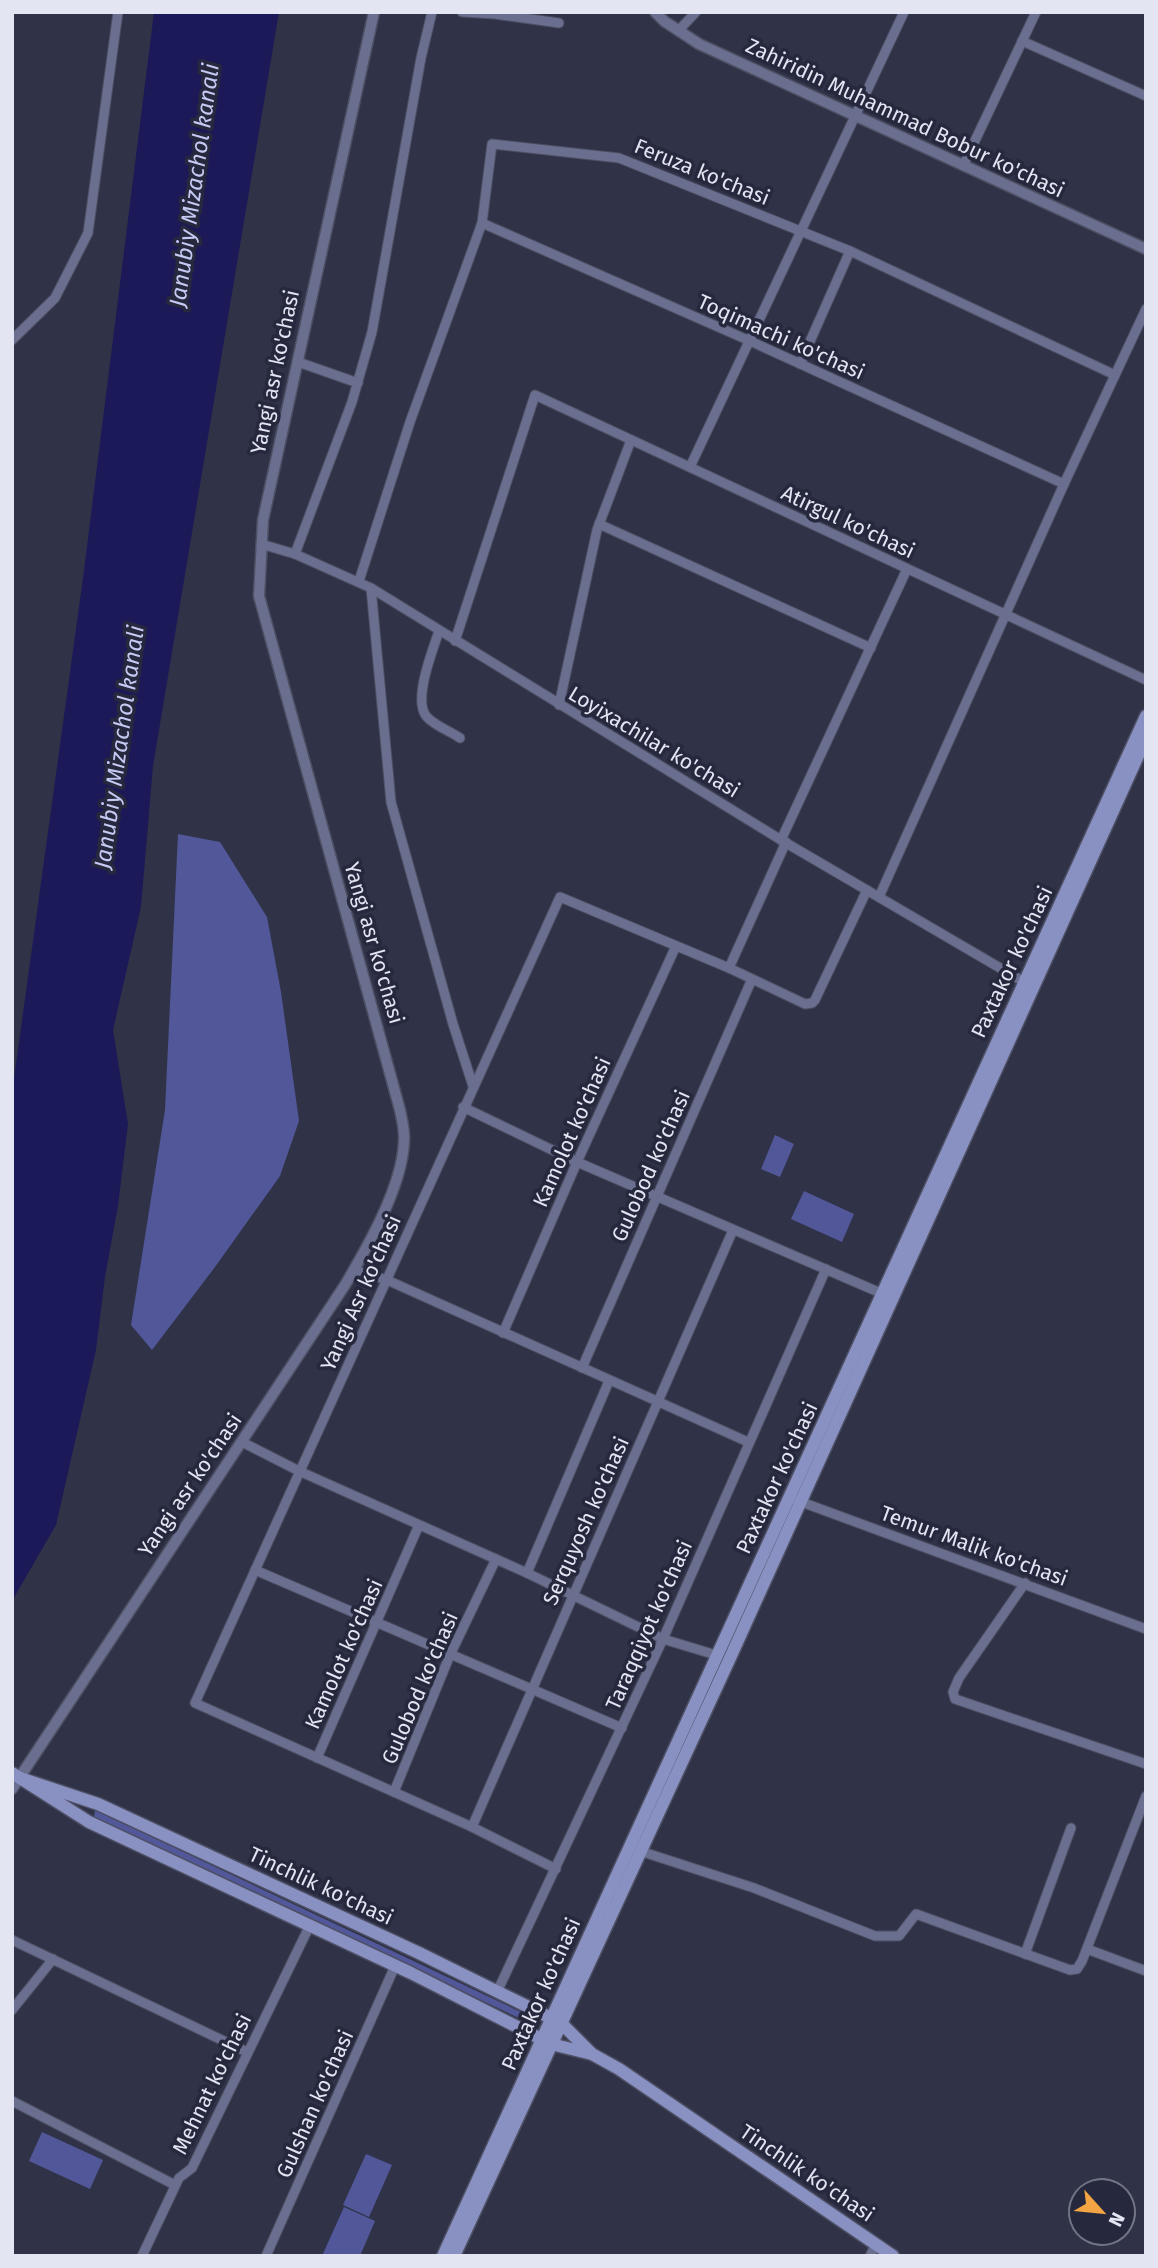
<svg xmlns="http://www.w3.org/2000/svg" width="1158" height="2268" font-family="'Fira Sans',sans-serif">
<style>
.green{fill:#515798}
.water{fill:#1c1958}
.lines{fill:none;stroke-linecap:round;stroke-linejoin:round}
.minor-casing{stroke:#4d4f63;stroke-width:11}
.tertiary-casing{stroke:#4d4f63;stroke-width:13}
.secondary-casing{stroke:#4d4f63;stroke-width:15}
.minor{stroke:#6b6f8f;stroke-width:9}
.tertiary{stroke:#6b6f8f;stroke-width:10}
.secondary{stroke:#8990c2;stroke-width:12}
.labels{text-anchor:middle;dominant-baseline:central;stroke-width:7;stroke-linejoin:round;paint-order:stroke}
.street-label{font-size:21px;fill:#e3e5f3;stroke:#26283d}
.water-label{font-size:23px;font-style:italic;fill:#c4caf2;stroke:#26283d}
</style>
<rect width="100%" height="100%" fill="#303348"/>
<g class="green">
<path d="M 178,834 L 220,842 L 267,917 L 281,992 L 299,1121 L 280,1176 L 215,1267 L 152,1350 L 131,1325 L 165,1110 Z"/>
<path d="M 775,1135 L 794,1144 L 780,1177 L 761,1169 Z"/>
<path d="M 804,1191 L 854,1214 L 842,1242 L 791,1219 Z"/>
<path d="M 95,1810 L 523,2013 L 521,2019 L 94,1818 Z"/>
<path d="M 42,2132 L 103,2160 L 90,2189 L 29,2161 Z"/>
<path d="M 366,2154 L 392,2165 L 369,2217 L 343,2205 Z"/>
<path d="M 344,2207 L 375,2221 L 360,2256 L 322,2256 Z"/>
</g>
<path class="water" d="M 154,12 L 279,12 L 153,766 L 141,907 L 113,1030 L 128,1124 L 118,1206 L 105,1277 L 96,1350 L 56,1525 L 12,1601 L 12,1093 L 83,578 Z"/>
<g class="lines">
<g class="minor-casing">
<g id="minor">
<path d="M 462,12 L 495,14 L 559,23"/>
<path d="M 678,31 L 696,12"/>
<path d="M 1022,41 L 1146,96"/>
<path d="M 963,166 L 1036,12"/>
<path d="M 482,223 L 750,341 L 1064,484"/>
<path d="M 12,340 L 55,298 L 88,233 L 118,12"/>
<path d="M 298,362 L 358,383"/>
<path d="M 800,364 L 850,251"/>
<path d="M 690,467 L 904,12"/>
<path d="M 599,524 L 871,648"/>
<path d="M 261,544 L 295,554 L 371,588 L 781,840 L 1024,982"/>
<path d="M 295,554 L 352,402 L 372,332 L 421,58 L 432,12"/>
<path d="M 359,581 L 410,422 L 482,223 L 492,144 L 619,158 L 850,251 L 1115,375"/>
<path d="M 371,588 L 391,802 L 453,1024 L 473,1086"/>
<path d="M 439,631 C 433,650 412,701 427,717 C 435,726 450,731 460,738"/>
<path d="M 455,641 L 535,395 L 1146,680"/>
<path d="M 559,705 L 597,530 L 631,440"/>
<path d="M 781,840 L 907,569"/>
<path d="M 879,897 L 1064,484 L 1146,309"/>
<path d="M 729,968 L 786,842"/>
<path d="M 463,1107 L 577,1162 L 883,1294"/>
<path d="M 354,1270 L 387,1280 L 748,1442"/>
<path d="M 503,1333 L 577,1162 L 676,946"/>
<path d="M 582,1368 L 752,979"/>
<path d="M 242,1442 L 299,1471 L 527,1573 L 663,1639 L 716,1655"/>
<path d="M 796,1500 L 1146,1629"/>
<path d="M 255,1570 L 622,1728"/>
<path d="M 527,1573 L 609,1381"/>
<path d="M 1025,1583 L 959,1678 L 953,1692 L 955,1699 L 1146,1764"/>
<path d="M 317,1758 L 419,1525"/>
<path d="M 394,1792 L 450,1655 L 496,1559"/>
<path d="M 472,1827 L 733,1230"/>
<path d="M 640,1851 L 754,1888 L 875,1936 L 899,1936 L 916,1914 L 1070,1970 L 1077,1969 L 1082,1961 L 1146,1796"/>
<path d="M 556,1869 L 472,1827 L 195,1703 L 560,897 L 729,968 L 805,1004 L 812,1003 L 815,1000 L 867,890"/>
<path d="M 12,1940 L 247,2052"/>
<path d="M 1087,1949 L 1146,1971"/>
<path d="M 1025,1954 L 1071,1828"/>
<path d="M 497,1992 L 663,1639 L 826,1269"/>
<path d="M 12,2010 L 53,1959"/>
<path d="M 12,2101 L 175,2185"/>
<path d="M 142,2256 L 179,2178 L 192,2168 L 310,1925"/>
<path d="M 266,2256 L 395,1966"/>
<path d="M 870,2256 L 876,2244"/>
</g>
</g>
<g class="tertiary-casing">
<g id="tertiary">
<path d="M 655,12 L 664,21 L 699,44 L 1146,249"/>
<path d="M 12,1789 L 345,1285 C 368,1246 402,1187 404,1142 C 405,1131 402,1120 400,1110 L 259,596 L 263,520 L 374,12"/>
</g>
</g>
<g class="secondary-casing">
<g id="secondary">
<path d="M 12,1773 L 89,1822 L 411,1973 L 551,2044 L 592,2054"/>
<path d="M 20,1778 L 98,1804 L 419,1953 L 561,2023 L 592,2054 L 619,2069 L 893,2256"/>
<path d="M 443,2256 L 1146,716"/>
<path d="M 454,2256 L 730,1658 L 1146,738"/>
</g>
</g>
<use href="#minor" class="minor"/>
<use href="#tertiary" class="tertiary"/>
<use href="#secondary" class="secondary"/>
</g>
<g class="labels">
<g class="street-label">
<text transform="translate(905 118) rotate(25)">Zahiridin Muhammad Bobur ko'chasi</text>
<text transform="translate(702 172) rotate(22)">Feruza ko'chasi</text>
<text transform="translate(781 337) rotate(24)">Toqimachi ko'chasi</text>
<text transform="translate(275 372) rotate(-78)">Yangi asr ko'chasi</text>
<text transform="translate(848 522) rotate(25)">Atirgul ko'chasi</text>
<text transform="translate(654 742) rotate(31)">Loyixachilar ko'chasi</text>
<text transform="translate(374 943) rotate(74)">Yangi asr ko'chasi</text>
<text transform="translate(1012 962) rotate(-65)">Paxtakor ko'chasi</text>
<text transform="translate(572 1132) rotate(-66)">Kamolot ko'chasi</text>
<text transform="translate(651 1166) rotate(-66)">Gulobod ko'chasi</text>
<text transform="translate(361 1293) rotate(-66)">Yangi Asr ko'chasi</text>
<text transform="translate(777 1478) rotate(-65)">Paxtakor ko'chasi</text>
<text transform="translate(190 1485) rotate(-56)">Yangi asr ko'chasi</text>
<text transform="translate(586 1521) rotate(-66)">Serquyosh ko'chasi</text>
<text transform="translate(974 1546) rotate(20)">Temur Malik ko'chasi</text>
<text transform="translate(649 1625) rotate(-66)">Taraqqiyot ko'chasi</text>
<text transform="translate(344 1654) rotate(-66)">Kamolot ko'chasi</text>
<text transform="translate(420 1688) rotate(-67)">Gulobod ko'chasi</text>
<text transform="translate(321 1886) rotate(25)">Tinchlik ko'chasi</text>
<text transform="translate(541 1994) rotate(-66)">Paxtakor ko'chasi</text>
<text transform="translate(212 2084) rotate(-64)">Mehnat ko'chasi</text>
<text transform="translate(315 2104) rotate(-66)">Gulshan ko'chasi</text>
<text transform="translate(807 2173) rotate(34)">Tinchlik ko'chasi</text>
</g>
<g class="water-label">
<text transform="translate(194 185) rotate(-82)">Janubiy Mizachol kanali</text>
<text transform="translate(119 747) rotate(-82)">Janubiy Mizachol kanali</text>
</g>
</g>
<rect width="1158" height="2268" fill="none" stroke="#e3e5f3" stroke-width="28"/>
<g transform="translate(1102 2212) rotate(117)"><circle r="33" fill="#26283d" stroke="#727486" stroke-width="2"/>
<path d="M0-5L12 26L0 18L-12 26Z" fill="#f3a443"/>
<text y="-10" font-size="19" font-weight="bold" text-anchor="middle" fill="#e3e5f3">N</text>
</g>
</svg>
